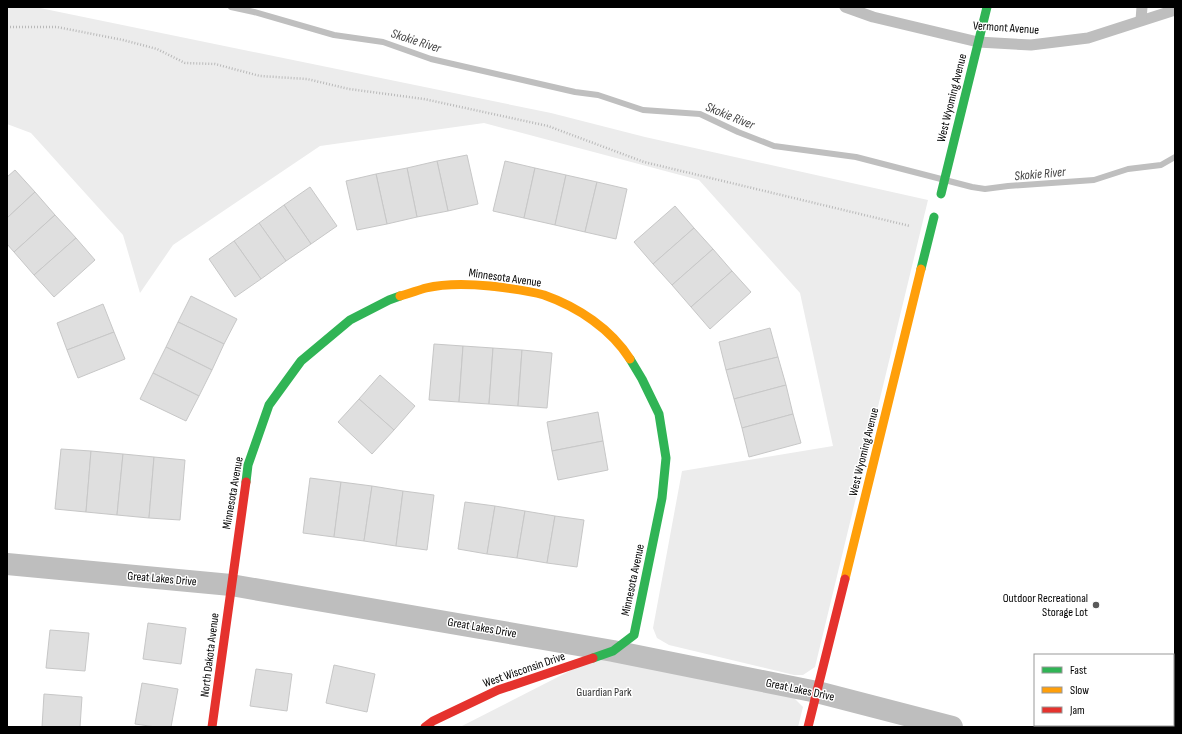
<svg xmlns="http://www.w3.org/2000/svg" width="1182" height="734" font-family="'Sofia Sans Condensed',sans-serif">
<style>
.green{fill:#ececec}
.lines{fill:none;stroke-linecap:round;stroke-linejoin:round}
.stream{stroke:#bfbfbf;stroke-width:6}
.building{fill:#dfdfdf;stroke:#c7c7c7}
.path{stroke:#b9b9b9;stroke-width:2.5;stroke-dasharray:1 2;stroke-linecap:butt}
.lane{stroke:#bebebe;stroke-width:11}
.street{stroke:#bebebe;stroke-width:22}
.fast{stroke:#30b455;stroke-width:9}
.slow{stroke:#ff9f0a;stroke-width:9}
.jam{stroke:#e5322d;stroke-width:9}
.poi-dot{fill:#595959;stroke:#fff;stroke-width:1.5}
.labels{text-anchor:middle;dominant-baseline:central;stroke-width:3;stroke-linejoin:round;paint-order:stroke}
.street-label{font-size:12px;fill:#000;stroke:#fff}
.poi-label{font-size:12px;fill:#000;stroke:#fff;text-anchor:end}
.park-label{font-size:12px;fill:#333;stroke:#fff}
.water-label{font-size:13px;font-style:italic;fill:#444;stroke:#fff}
</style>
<rect width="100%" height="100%" fill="#fff"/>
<g class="green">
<path d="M 7,7 L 35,7 L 551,113 L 645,137 L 928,200 L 815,667 L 803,675 L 794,675 L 669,645 L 657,638 L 653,628 L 682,471 L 833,446 L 800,293 L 699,180 L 484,123 L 320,146 L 173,245 L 140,293 L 123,235 L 31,133 L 7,124 Z"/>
<path d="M 599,656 L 794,698 L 803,707 L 798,727 L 460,727 Z"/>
</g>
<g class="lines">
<path class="stream" d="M 231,7 L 254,12 L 334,35 L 383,42 L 431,59 L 575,92 L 598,95 L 643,110 L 700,114 L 738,132 L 774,146 L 856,157 L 972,187 L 985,189 L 1008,186 L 1094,180 L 1128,169 L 1161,165 L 1175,157"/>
</g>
<g class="building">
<path d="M 467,155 L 478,204 L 448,211 L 437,161 Z"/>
<path d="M 437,161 L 448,211 L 417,217 L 407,168 Z"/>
<path d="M 505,161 L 535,168 L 524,218 L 493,211 Z"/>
<path d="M 407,168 L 417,217 L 387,224 L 376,174 Z"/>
<path d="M 535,168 L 566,175 L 555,225 L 524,218 Z"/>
<path d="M 15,170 L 35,192 L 7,218 L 7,177 Z"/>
<path d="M 376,174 L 387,224 L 357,230 L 346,181 Z"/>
<path d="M 566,175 L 597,182 L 585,232 L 555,225 Z"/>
<path d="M 597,182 L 627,189 L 616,239 L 585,232 Z"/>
<path d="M 310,187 L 337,226 L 311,244 L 284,205 Z"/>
<path d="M 35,192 L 55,215 L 14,252 L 7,244 L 7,218 Z"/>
<path d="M 284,205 L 311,244 L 286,261 L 259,223 Z"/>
<path d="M 675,206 L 694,228 L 653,264 L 634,242 Z"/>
<path d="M 55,215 L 76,238 L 34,275 L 14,252 Z"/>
<path d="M 259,223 L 286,261 L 261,279 L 234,241 Z"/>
<path d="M 694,228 L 713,249 L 672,285 L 653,264 Z"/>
<path d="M 76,238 L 95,260 L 54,297 L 34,275 Z"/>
<path d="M 234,241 L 261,279 L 235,297 L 209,259 Z"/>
<path d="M 713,249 L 732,271 L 691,307 L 672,285 Z"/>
<path d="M 732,271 L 751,292 L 710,329 L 691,307 Z"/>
<path d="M 191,296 L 237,319 L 224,344 L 178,322 Z"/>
<path d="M 103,304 L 114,332 L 67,350 L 57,323 Z"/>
<path d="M 178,322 L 224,344 L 212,370 L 166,347 Z"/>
<path d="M 770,328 L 778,357 L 726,370 L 719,342 Z"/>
<path d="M 114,332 L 125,359 L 78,378 L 67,350 Z"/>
<path d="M 434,344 L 463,346 L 459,402 L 429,400 Z"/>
<path d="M 463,346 L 493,348 L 489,404 L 459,402 Z"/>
<path d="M 166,347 L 212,370 L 199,396 L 153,373 Z"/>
<path d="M 493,348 L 522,350 L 518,406 L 489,404 Z"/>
<path d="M 522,350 L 552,353 L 547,408 L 518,406 Z"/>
<path d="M 778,357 L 786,385 L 734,399 L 726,370 Z"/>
<path d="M 153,373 L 199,396 L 186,421 L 140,399 Z"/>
<path d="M 380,375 L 415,406 L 394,430 L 359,399 Z"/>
<path d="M 786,385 L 793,414 L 742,428 L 734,399 Z"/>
<path d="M 359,399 L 394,430 L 372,454 L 338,422 Z"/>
<path d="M 598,412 L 603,441 L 552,451 L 547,422 Z"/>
<path d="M 793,414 L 801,443 L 749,457 L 742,428 Z"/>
<path d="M 603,441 L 608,470 L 558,480 L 552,451 Z"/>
<path d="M 61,449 L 91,451 L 86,512 L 55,509 Z"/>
<path d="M 91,451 L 123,454 L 117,515 L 86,512 Z"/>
<path d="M 123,454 L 154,457 L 149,518 L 117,515 Z"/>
<path d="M 154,457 L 185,460 L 180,520 L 149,518 Z"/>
<path d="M 310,478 L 341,482 L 334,537 L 303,533 Z"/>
<path d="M 341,482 L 372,486 L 364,541 L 334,537 Z"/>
<path d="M 372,486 L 403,491 L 396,546 L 364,541 Z"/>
<path d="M 403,491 L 434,495 L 427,550 L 396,546 Z"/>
<path d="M 465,502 L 495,506 L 487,554 L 458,549 Z"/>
<path d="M 495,506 L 525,511 L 517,558 L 487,554 Z"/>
<path d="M 525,511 L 555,516 L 547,563 L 517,558 Z"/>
<path d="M 555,516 L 584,520 L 577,567 L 547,563 Z"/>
<path d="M 148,623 L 186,628 L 181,664 L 143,659 Z"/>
<path d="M 50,630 L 89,633 L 85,671 L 46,668 Z"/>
<path d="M 334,665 L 375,674 L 367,712 L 326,703 Z"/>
<path d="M 256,669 L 292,674 L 287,711 L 250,706 Z"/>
<path d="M 142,683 L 178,689 L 171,727 L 156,727 L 135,724 Z"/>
<path d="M 44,694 L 82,697 L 80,727 L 42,727 Z"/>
</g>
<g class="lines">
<path class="path" d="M 7,27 L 57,27 L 123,40 L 157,49 L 185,63 L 215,64 L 260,76 L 307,79 L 349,89 L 424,99 L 548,126 L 644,162 L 910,226"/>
<g class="lane">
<path d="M 845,7 L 873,17 L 978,42 L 1031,45 L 1088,38 L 1175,10"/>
<path d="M 1141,20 L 1142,7"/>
</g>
<path class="street" d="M 7,564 L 231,585 L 613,651 L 817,692 L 952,727"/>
<g class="fast">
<path d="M 941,194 L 987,7"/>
<path d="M 921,269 L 934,217"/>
<path d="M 246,482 L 248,465 L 269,405 L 301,361 L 350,320 L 389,300 L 400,296"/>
<path d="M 593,658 L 613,651 L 634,635 L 662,498 L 666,458 L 659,414 L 642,379 L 630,359"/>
</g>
<g class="slow">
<path d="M 400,296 C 409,294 418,290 426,288 C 447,283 469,284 490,286 C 507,288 527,290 544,295 C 578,307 611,329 630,359"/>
<path d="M 845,579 L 921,269"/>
</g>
<g class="jam">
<path d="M 212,727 L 246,482"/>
<path d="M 425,727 L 433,721 L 498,690 L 593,658"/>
<path d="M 808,727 L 845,579"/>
</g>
</g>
<circle class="poi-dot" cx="1096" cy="605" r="4"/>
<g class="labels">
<g class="street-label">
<text transform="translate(1006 28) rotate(4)">Vermont Avenue</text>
<text transform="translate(952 98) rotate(-76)">West Wyoming Avenue</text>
<text transform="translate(505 278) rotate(8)">Minnesota Avenue</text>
<text transform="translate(864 452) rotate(-76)">West Wyoming Avenue</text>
<text transform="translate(233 493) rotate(-80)">Minnesota Avenue</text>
<text transform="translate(162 579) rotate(5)">Great Lakes Drive</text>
<text transform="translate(633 580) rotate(-78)">Minnesota Avenue</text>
<text transform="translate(482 628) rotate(10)">Great Lakes Drive</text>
<text transform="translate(210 655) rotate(-83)">North Dakota Avenue</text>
<text transform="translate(524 670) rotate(-19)">West Wisconsin Drive</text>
<text transform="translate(800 690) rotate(12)">Great Lakes Drive</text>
</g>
<g class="poi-label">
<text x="1088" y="598">Outdoor Recreational<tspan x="1088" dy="14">Storage Lot</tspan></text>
</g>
<g class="park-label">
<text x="604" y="692">Guardian Park</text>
</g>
<g class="water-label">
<text transform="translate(416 41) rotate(18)">Skokie River</text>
<text transform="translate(730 116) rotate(22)">Skokie River</text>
<text transform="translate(1040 174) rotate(-5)">Skokie River</text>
</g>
</g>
<rect width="1182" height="734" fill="none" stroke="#000000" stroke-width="16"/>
<rect x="1034" y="654" width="140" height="72" fill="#ffffff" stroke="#999999"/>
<rect x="1042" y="667" width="20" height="6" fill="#30b455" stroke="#999999"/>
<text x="1070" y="674" font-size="12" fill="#000000">Fast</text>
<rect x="1042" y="687" width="20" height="6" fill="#ff9f0a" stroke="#999999"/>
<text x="1070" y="694" font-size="12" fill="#000000">Slow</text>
<rect x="1042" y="707" width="20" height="6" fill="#e5322d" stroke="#999999"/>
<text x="1070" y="714" font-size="12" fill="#000000">Jam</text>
</svg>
